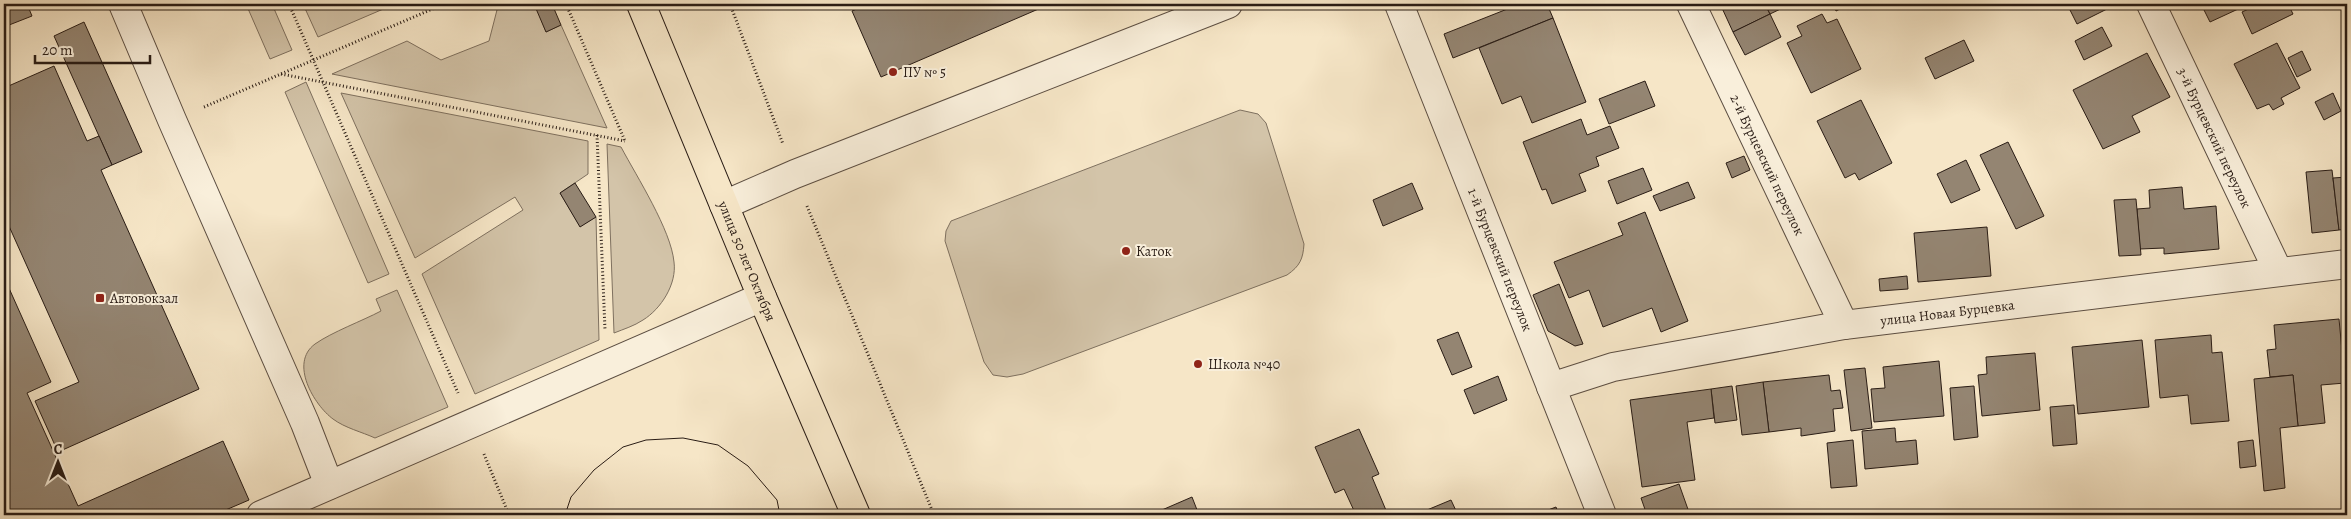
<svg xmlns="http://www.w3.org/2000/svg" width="2351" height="519" font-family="Alegreya,serif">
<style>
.green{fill:#d3c4a9;stroke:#7e705f}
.building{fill:#948572;stroke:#291c15}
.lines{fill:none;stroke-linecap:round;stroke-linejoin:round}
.minor-casing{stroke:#5c4e42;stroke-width:30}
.major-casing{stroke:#291c15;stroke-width:30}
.path{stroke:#291c15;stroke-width:3;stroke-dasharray:1 2.5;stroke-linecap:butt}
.minor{stroke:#f9efdb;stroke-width:28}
.major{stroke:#f6e6c7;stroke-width:28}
.tram{stroke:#291c15;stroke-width:1}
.poi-dot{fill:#8f2418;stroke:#f9efdb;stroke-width:2}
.labels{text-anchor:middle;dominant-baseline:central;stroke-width:4;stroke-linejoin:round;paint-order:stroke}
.poi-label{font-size:14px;fill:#291c15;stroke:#f9efdb;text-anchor:start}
.street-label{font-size:14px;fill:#291c15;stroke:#f9efdb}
</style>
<rect width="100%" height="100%" fill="#f6e6c7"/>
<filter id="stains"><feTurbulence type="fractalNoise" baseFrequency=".004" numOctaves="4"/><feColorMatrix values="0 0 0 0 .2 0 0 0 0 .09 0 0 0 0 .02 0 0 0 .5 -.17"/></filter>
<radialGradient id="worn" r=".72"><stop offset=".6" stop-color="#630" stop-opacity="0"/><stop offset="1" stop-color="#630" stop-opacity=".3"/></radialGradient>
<g class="green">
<path d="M 246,4 L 272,4 L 292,50 L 270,59 Z"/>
<path d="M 303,4 L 395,4 L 318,37 Z"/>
<path d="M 502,4 L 535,4 L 546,32 L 561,25 L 607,128 L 332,74 L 407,41 L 441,60 L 489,41 L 498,6 Z"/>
<path d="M 306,82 L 389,274 L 368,283 L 285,92 Z"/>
<path d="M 341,93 L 588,141 L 588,174 L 560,193 L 580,226 L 596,217 L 599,340 L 475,394 L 422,274 L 523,210 L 515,197 L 415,258 Z"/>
<path d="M 1240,110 L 1258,114 L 1266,123 L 1304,244 C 1303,259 1300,266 1287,275 L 1023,374 L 1007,377 L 993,375 L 984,362 L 945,241 L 946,231 L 951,221 Z"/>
<path d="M 607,144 L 621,147 C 637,177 671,230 674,262 C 677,284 661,309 643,320 C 634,326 624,329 614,333 Z"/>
<path d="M 397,290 L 448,407 L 375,438 C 362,432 345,428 333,419 C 314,405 289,363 315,344 C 332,332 362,321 381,311 L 376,299 Z"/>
</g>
<g class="building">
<path d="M 7,4 L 27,4 L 32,16 L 4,27 L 4,5 Z"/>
<path d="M 534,4 L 552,4 L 561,25 L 546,32 Z"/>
<path d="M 868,4 L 1050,4 L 881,77 L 852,11 Z"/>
<path d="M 1520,4 L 1547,4 L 1553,18 L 1453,58 L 1444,34 Z"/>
<path d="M 1731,4 L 1765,4 L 1770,14 L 1733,32 L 1722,8 Z"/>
<path d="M 1765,4 L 1791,4 L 1770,14 Z"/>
<path d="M 1833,4 L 1850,4 L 1836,11 Z"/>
<path d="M 2067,4 L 2117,4 L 2077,24 Z"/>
<path d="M 2201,4 L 2249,4 L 2210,22 Z"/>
<path d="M 2259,4 L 2288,4 L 2293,14 L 2252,34 L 2242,12 Z"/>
<path d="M 1770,14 L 1781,37 L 1745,55 L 1733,32 Z"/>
<path d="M 1822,14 L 1827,23 L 1837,19 L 1861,69 L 1811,93 L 1787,43 L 1802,36 L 1797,26 Z"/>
<path d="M 1553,18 L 1586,102 L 1532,123 L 1521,96 L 1502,104 L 1479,48 Z"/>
<path d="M 84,22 L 142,152 L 112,165 L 54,36 Z"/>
<path d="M 2102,27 L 2112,46 L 2084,60 L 2075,41 Z"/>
<path d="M 1964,40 L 1974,61 L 1935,79 L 1925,58 Z"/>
<path d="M 2277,43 L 2300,88 L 2281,98 L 2284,104 L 2273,110 L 2269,104 L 2257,109 L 2234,64 Z"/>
<path d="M 2302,51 L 2311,70 L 2297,77 L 2288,58 Z"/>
<path d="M 2147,53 L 2170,97 L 2132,116 L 2140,132 L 2103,149 L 2073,90 Z"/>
<path d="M 54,66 L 87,141 L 99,136 L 112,165 L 101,170 L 199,389 L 58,452 L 35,401 L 79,382 L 4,215 L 4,88 Z"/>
<path d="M 1645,81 L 1655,106 L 1609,124 L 1599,99 Z"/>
<path d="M 2333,93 L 2341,111 L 2324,120 L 2315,102 Z"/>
<path d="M 1861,100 L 1892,163 L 1859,180 L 1855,173 L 1845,178 L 1817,121 Z"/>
<path d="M 1581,119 L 1587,135 L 1610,126 L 1619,148 L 1596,157 L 1599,166 L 1579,174 L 1586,191 L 1552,204 L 1546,189 L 1542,190 L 1523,142 Z"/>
<path d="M 2008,142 L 2044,216 L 2016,229 L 1980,155 Z"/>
<path d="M 1744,156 L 1750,170 L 1732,178 L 1726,163 Z"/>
<path d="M 1966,160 L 1980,190 L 1951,203 L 1937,174 Z"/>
<path d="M 1643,168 L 1652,190 L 1617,204 L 1608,181 Z"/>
<path d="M 2332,170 L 2339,230 L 2312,233 L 2306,172 Z"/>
<path d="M 2347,177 L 2347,229 L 2339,230 L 2333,178 Z"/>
<path d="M 1688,182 L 1695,198 L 1660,211 L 1653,196 Z"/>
<path d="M 575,183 L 596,217 L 580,227 L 560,193 Z"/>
<path d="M 1412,183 L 1423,209 L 1383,226 L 1373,200 Z"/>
<path d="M 2182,187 L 2184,209 L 2216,206 L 2219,249 L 2164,254 L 2164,248 L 2140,249 L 2137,209 L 2150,208 L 2149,190 Z"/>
<path d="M 2136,199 L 2141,255 L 2119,256 L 2114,200 Z"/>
<path d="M 1645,212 L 1688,321 L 1661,332 L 1652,308 L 1603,327 L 1589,290 L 1569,298 L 1554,262 L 1623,235 L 1618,223 Z"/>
<path d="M 1987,227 L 1991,276 L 1918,282 L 1914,233 Z"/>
<path d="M 1907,276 L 1908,289 L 1880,291 L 1879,279 Z"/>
<path d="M 4,277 L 51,382 L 27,393 L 78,506 L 223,441 L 249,500 L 214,515 L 12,515 L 4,497 Z"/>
<path d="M 1559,284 L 1583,344 L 1575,346 L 1548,331 L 1533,295 Z"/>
<path d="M 2339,319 L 2345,383 L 2321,385 L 2325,423 L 2298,426 L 2293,375 L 2270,377 L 2267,350 L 2276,349 L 2274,325 Z"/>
<path d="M 1458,332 L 1472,367 L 1452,375 L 1437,340 Z"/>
<path d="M 2211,335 L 2212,353 L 2222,352 L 2229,421 L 2191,424 L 2188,395 L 2160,398 L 2155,340 Z"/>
<path d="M 2142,340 L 2149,407 L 2078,414 L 2072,347 Z"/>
<path d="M 2035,353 L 2040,410 L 1982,416 L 1978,375 L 1987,374 L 1986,357 Z"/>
<path d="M 1939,361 L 1944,416 L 1874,422 L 1871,389 L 1885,388 L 1883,367 Z"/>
<path d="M 1865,368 L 1872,428 L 1851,431 L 1844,370 Z"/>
<path d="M 1829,375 L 1831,391 L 1840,390 L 1843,408 L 1833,409 L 1835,431 L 1801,436 L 1801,428 L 1769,432 L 1763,382 Z"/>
<path d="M 2293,375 L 2298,426 L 2280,428 L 2285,488 L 2264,491 L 2254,379 Z"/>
<path d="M 1498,376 L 1507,400 L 1474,414 L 1464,390 Z"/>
<path d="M 1763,382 L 1769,432 L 1742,435 L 1736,386 Z"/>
<path d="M 1732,386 L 1737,420 L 1715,423 L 1711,389 Z"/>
<path d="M 1974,386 L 1978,437 L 1954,440 L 1950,388 Z"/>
<path d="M 1711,389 L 1714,418 L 1687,422 L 1695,480 L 1642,487 L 1630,400 Z"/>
<path d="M 2074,405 L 2077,444 L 2053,446 L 2050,407 Z"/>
<path d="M 1895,428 L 1896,442 L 1916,440 L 1918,464 L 1865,469 L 1862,431 Z"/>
<path d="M 1359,429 L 1379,474 L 1372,477 L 1388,515 L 1356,515 L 1344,489 L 1335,493 L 1315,447 Z"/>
<path d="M 1853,440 L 1857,486 L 1831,488 L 1827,443 Z"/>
<path d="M 2253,440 L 2256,466 L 2240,468 L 2238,442 Z"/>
<path d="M 1679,484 L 1690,515 L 1647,515 L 1641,498 Z"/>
<path d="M 1192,497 L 1199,515 L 1156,515 L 1155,513 Z"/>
<path d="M 1451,500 L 1458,515 L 1415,515 Z"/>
<path d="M 1556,507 L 1559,515 L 1535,515 Z"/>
</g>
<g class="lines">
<g class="minor-casing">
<g id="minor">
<path d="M 123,4 L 172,120 L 305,423 L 329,485"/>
<path id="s1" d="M 1399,4 L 1602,515"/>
<path id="s2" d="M 1691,4 L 1844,325"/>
<path id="s3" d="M 2151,4 L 2278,271"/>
<path d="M 724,205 L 795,174 L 1228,4"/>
<path id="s4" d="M 1551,387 L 1613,367 L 1844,325 L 2347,264"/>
<path d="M 261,515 L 762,297"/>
</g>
</g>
<g class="major-casing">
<g id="major">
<path id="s5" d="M 641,4 L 762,297 L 856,515"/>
</g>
</g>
<g class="path">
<path d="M 289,4 L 458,393"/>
<path d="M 566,4 L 625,141"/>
<path d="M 730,4 L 783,144"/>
<path d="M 281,74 L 625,141"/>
<path d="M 204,107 L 444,4"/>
<path d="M 597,135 L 605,330"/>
<path d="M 807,206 L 934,515"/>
<path d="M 484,454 L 509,515"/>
</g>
<use href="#minor" class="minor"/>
<use href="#major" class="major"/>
<path class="tram" d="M 565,515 L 571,497 L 594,470 L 623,447 L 646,440 L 683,438 L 718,445 L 748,466 L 777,500 L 780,515"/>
</g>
<g class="poi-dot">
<circle cx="893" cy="72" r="5"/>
<circle cx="1126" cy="251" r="5"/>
<rect x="95" y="293" width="10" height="10" rx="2.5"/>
<circle cx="1198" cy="364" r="5"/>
</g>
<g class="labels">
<g class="poi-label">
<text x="903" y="72">ПУ № 5</text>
<text x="1136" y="251">Каток</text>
<text x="110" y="298">Автовокзал</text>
<text x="1208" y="364">Школа №40</text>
</g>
<g class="street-label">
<text stroke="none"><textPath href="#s3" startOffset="148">3-й Бурцевский переулок</textPath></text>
<text stroke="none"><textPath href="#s2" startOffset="178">2-й Бурцевский переулок</textPath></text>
<text stroke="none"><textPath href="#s5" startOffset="278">улица 50 лет Октября</textPath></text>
<text stroke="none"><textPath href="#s1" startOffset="275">1-й Бурцевский переулок</textPath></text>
<text stroke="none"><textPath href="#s4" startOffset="404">улица Новая Бурцевка</textPath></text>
</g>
</g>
<rect width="2351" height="519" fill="none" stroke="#f6e6c7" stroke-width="20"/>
<rect x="5" y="5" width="2341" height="509" fill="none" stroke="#291c15" stroke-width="2.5"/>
<rect x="10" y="10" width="2331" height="499" fill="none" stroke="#291c15"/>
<g transform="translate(58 462)" stroke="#f9efdb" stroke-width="4" paint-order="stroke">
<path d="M0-4L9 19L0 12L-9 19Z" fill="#291c15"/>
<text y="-8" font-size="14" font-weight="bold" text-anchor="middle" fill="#291c15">С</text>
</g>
<path d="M35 55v8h115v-8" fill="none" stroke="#291c15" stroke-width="2.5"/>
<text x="42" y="55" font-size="15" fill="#291c15" stroke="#f9efdb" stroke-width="4" paint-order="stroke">20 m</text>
<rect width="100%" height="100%" filter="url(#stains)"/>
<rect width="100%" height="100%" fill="url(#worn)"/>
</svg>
